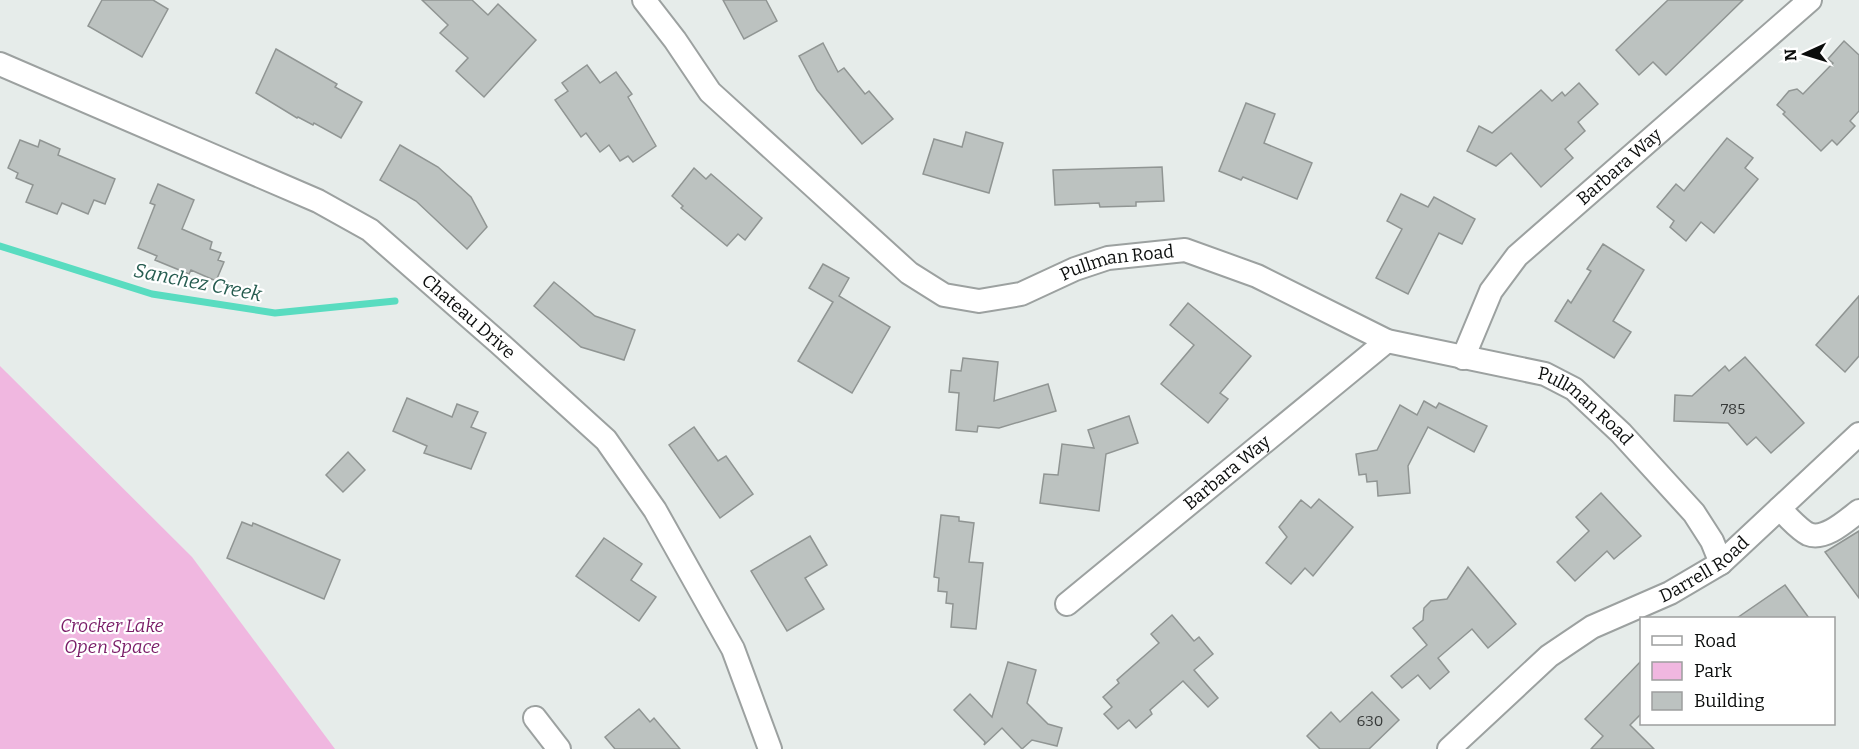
<svg xmlns="http://www.w3.org/2000/svg" width="1859" height="749" font-family="Bitter,serif">
<style>
.green{fill:#f0b7e0}
.lines{fill:none;stroke-linecap:round;stroke-linejoin:round}
.stream{stroke:#59dcc0;stroke-width:7}
.building{fill:#bcc2c0;stroke:#909593;stroke-width:1.5}
.minor-casing{stroke:#9ca1a0;stroke-width:26}
.minor{stroke:#fff;stroke-width:22}
.labels{text-anchor:middle;dominant-baseline:central;stroke-width:4.5;stroke-linejoin:round;paint-order:stroke}
.number-label{font-size:15px;fill:#373a39}
.street-label{font-size:18px;fill:#0b0d0c;stroke:#fff}
.park-label{font-size:18px;font-style:italic;fill:#791c67;stroke:#fff}
.water-label{font-size:20px;font-style:italic;fill:#275d51;stroke:#fff}
</style>
<rect width="100%" height="100%" fill="#e6ecea"/>
<path class="green" d="M 0,366 L 192,557 L 335,749 L 0,749 Z"/>
<g class="lines">
<path class="stream" d="M 0,246 L 152,294 L 275,313 L 395,301"/>
</g>
<g class="building">
<path d="M 102,0 L 153,0 L 168,9 L 142,57 L 88,26 Z"/>
<path d="M 422,0 L 472,0 L 488,15 L 498,4 L 536,40 L 484,97 L 456,71 L 468,58 L 440,33 L 448,25 Z"/>
<path d="M 723,0 L 766,0 L 777,21 L 744,39 Z"/>
<path d="M 1668,0 L 1743,0 L 1666,75 L 1653,62 L 1639,75 L 1616,50 Z"/>
<path d="M 1844,41 L 1859,55 L 1859,111 L 1850,121 L 1855,126 L 1837,145 L 1832,140 L 1821,151 L 1783,114 L 1785,112 L 1777,105 L 1789,91 L 1797,89 L 1803,94 L 1833,63 L 1828,59 Z"/>
<path d="M 823,43 L 838,72 L 844,68 L 865,94 L 869,91 L 893,119 L 862,144 L 817,90 L 799,56 Z"/>
<path d="M 276,49 L 337,84 L 335,87 L 362,102 L 341,138 L 314,123 L 313,125 L 298,117 L 297,118 L 256,93 Z"/>
<path d="M 587,65 L 600,83 L 616,72 L 632,94 L 628,97 L 656,146 L 633,162 L 628,156 L 620,161 L 609,145 L 600,152 L 586,133 L 581,137 L 555,100 L 568,91 L 562,83 Z"/>
<path d="M 1579,83 L 1598,104 L 1578,122 L 1585,131 L 1565,149 L 1573,158 L 1541,187 L 1511,153 L 1496,166 L 1467,151 L 1479,126 L 1492,133 L 1541,90 L 1552,101 L 1562,92 L 1565,96 Z"/>
<path d="M 1246,103 L 1275,114 L 1264,143 L 1312,163 L 1297,199 L 1243,177 L 1241,180 L 1219,171 Z"/>
<path d="M 966,132 L 1003,143 L 989,193 L 923,174 L 934,139 L 962,147 Z"/>
<path d="M 1727,138 L 1753,158 L 1745,168 L 1758,179 L 1714,233 L 1701,222 L 1686,241 L 1670,227 L 1674,221 L 1657,207 L 1676,184 L 1684,191 Z"/>
<path d="M 20,140 L 38,147 L 40,140 L 60,149 L 58,155 L 115,179 L 105,204 L 94,200 L 88,214 L 62,203 L 57,214 L 26,202 L 33,185 L 16,178 L 18,173 L 8,168 Z"/>
<path d="M 400,145 L 438,167 L 471,197 L 487,227 L 467,249 L 416,201 L 380,180 Z"/>
<path d="M 1162,167 L 1164,201 L 1136,202 L 1136,206 L 1100,207 L 1099,203 L 1055,205 L 1053,170 Z"/>
<path d="M 694,168 L 706,179 L 711,174 L 762,218 L 745,240 L 738,234 L 727,246 L 681,208 L 683,206 L 672,196 Z"/>
<path d="M 158,184 L 194,200 L 182,229 L 212,242 L 210,249 L 221,253 L 218,260 L 224,262 L 216,281 L 191,270 L 189,274 L 155,260 L 157,256 L 138,248 L 155,205 L 150,203 Z"/>
<path d="M 1401,194 L 1428,207 L 1434,197 L 1475,219 L 1462,244 L 1439,233 L 1408,294 L 1376,278 L 1402,229 L 1387,221 Z"/>
<path d="M 1603,244 L 1644,270 L 1613,321 L 1631,332 L 1614,358 L 1555,321 L 1568,300 L 1571,303 L 1591,271 L 1587,269 Z"/>
<path d="M 823,264 L 849,278 L 839,296 L 890,327 L 852,393 L 798,361 L 833,302 L 809,288 Z"/>
<path d="M 554,282 L 595,316 L 635,330 L 624,360 L 581,347 L 534,306 Z"/>
<path d="M 1859,296 L 1859,356 L 1845,372 L 1816,345 Z"/>
<path d="M 1188,303 L 1251,356 L 1220,393 L 1228,399 L 1208,423 L 1161,384 L 1194,345 L 1170,325 Z"/>
<path d="M 1745,357 L 1804,423 L 1771,453 L 1756,437 L 1747,445 L 1728,423 L 1674,421 L 1675,395 L 1692,396 L 1725,366 L 1729,371 Z"/>
<path d="M 963,358 L 998,362 L 994,401 L 1048,384 L 1056,411 L 999,428 L 978,426 L 977,432 L 956,430 L 959,393 L 949,392 L 951,370 L 961,371 Z"/>
<path d="M 407,398 L 452,417 L 457,404 L 478,412 L 471,427 L 486,433 L 471,469 L 424,453 L 427,446 L 393,431 Z"/>
<path d="M 1424,401 L 1436,408 L 1439,403 L 1487,426 L 1474,452 L 1428,427 L 1408,466 L 1410,493 L 1378,496 L 1377,481 L 1367,482 L 1366,474 L 1359,475 L 1356,454 L 1377,450 L 1400,405 L 1417,415 Z"/>
<path d="M 1129,416 L 1138,443 L 1106,454 L 1099,511 L 1040,503 L 1044,474 L 1058,475 L 1062,444 L 1094,448 L 1088,430 Z"/>
<path d="M 694,427 L 718,461 L 726,456 L 753,494 L 720,518 L 669,445 Z"/>
<path d="M 348,452 L 365,470 L 343,492 L 326,475 Z"/>
<path d="M 1601,493 L 1641,536 L 1614,559 L 1607,551 L 1575,581 L 1557,562 L 1589,531 L 1576,517 Z"/>
<path d="M 1319,499 L 1353,527 L 1313,576 L 1305,568 L 1291,584 L 1266,563 L 1287,537 L 1279,527 L 1301,500 L 1311,508 Z"/>
<path d="M 941,515 L 959,517 L 959,521 L 974,523 L 969,562 L 983,563 L 976,629 L 951,627 L 953,604 L 946,603 L 947,592 L 938,591 L 939,578 L 934,577 Z"/>
<path d="M 242,522 L 252,526 L 253,523 L 340,560 L 324,599 L 227,558 Z"/>
<path d="M 1859,531 L 1859,598 L 1825,552 Z"/>
<path d="M 810,536 L 827,565 L 805,578 L 824,609 L 787,631 L 751,571 Z"/>
<path d="M 604,538 L 642,564 L 631,580 L 656,597 L 639,621 L 576,576 Z"/>
<path d="M 1468,567 L 1516,624 L 1488,648 L 1472,629 L 1438,658 L 1449,672 L 1430,689 L 1418,675 L 1402,688 L 1391,676 L 1427,645 L 1413,628 L 1423,620 L 1424,608 L 1431,601 L 1447,599 Z"/>
<path d="M 1785,585 L 1809,618 L 1737,618 Z"/>
<path d="M 1172,615 L 1194,641 L 1199,637 L 1213,654 L 1194,670 L 1218,698 L 1208,707 L 1183,681 L 1150,710 L 1152,714 L 1136,728 L 1129,720 L 1118,729 L 1104,714 L 1112,707 L 1103,697 L 1119,683 L 1117,680 L 1159,643 L 1151,634 Z"/>
<path d="M 1641,661 L 1641,714 L 1630,725 L 1654,749 L 1591,749 L 1603,736 L 1585,719 Z"/>
<path d="M 1008,662 L 1036,670 L 1027,703 L 1048,724 L 1062,728 L 1057,746 L 1032,740 L 1022,749 L 1002,728 L 984,745 L 985,742 L 954,710 L 970,694 L 992,717 Z"/>
<path d="M 1372,692 L 1399,720 L 1369,749 L 1320,749 L 1307,736 L 1331,712 L 1340,722 Z"/>
<path d="M 639,709 L 650,722 L 654,718 L 680,749 L 615,749 L 605,737 Z"/>
</g>
<g class="lines">
<g class="minor-casing">
<g id="minor">
<path id="s1" d="M 644,0 L 675,40 L 710,92 L 909,273 L 944,295 L 979,301 L 1021,294 L 1075,269 L 1108,258 L 1185,250 L 1257,276 L 1387,341 L 1545,374 L 1574,389 L 1621,433 L 1694,513 L 1712,541 L 1721,563"/>
<path id="s2" d="M 0,64 L 318,201 L 370,230 L 499,343 L 606,440 L 655,510 L 733,649 L 770,749"/>
<path id="s3" d="M 1463,358 L 1491,291 L 1517,256 L 1810,0"/>
<path d="M 1779,509 C 1788,516 1798,529 1808,534 C 1825,541 1847,520 1859,511"/>
<path id="s4" d="M 1067,604 L 1387,341"/>
<path d="M 535,718 L 559,749"/>
<path id="s5" d="M 1449,749 L 1549,656 L 1592,627 L 1670,593 L 1721,563 L 1859,434"/>
</g>
</g>
<use href="#minor" class="minor"/>
</g>
<g class="labels">
<g class="number-label">
<text x="1733" y="409">785</text>
<text x="1370" y="721">630</text>
</g>
<g class="street-label">
<text stroke="none"><textPath href="#s3" startOffset="252">Barbara Way</textPath></text>
<text stroke="none"><textPath href="#s1" startOffset="604">Pullman Road</textPath></text>
<text stroke="none"><textPath href="#s2" startOffset="537">Chateau Drive</textPath></text>
<text stroke="none"><textPath href="#s1" startOffset="1108">Pullman Road</textPath></text>
<text stroke="none"><textPath href="#s4" startOffset="207">Barbara Way</textPath></text>
<text stroke="none"><textPath href="#s5" startOffset="315">Darrell Road</textPath></text>
</g>
<g class="park-label">
<text x="112" y="626">Crocker Lake<tspan x="112" dy="21">Open Space</tspan></text>
</g>
<g class="water-label">
<text transform="translate(198 282) rotate(11)">Sanchez Creek</text>
</g>
</g>
<rect x="1640" y="617" width="195" height="108" fill="#ffffff" stroke="#9d9e9e" stroke-width="1.5"/>
<rect x="1652" y="636" width="30" height="9" fill="#ffffff" stroke="#9d9e9e" stroke-width="1.5"/>
<text x="1694" y="647" font-size="18" fill="#0b0d0c">Road</text>
<rect x="1652" y="662" width="30" height="18" fill="#f0b7e0" stroke="#9d9e9e" stroke-width="1.5"/>
<text x="1694" y="677" font-size="18" fill="#0b0d0c">Park</text>
<rect x="1652" y="692" width="30" height="18" fill="#bcc2c0" stroke="#9d9e9e" stroke-width="1.5"/>
<text x="1694" y="707" font-size="18" fill="#0b0d0c">Building</text>
<g transform="translate(1805 54) rotate(266)" stroke="#ffffff" stroke-width="4.5" paint-order="stroke">
<path d="M0-4.5L10 22L0 15L-10 22Z" fill="#0b0d0c"/>
<text y="-9" font-size="16" font-weight="bold" text-anchor="middle" fill="#0b0d0c">N</text>
</g>
</svg>
